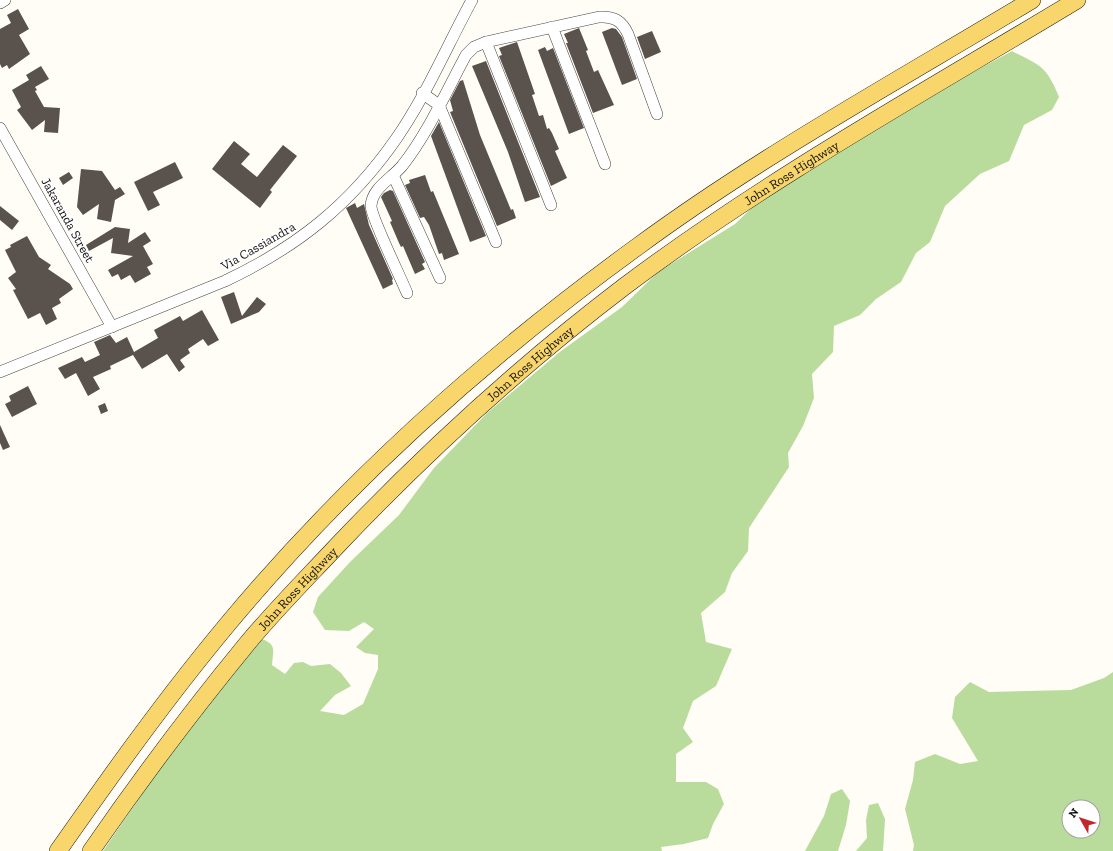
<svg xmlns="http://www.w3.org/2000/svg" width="1113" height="851" font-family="'Zilla Slab',serif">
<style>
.forest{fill:#b9dc9c;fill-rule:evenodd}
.building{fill:#5a524d}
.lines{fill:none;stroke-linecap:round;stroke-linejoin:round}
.street-casing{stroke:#444;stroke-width:12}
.primary-casing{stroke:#222;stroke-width:18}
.street{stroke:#fff;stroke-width:11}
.primary{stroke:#f9d66b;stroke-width:17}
.labels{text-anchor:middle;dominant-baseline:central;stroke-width:4;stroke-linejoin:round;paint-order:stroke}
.street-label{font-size:13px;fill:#111;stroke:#fff}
</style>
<rect width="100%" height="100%" fill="#fffdf5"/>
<g class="forest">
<path d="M 1012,51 C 1040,66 1046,65 1059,97 L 1052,110 L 1024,125 L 1009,161 L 980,174 L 945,206 L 930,242 L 916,253 L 901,282 L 876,299 L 860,315 L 834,326 L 833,352 L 812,374 L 814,398 L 803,426 L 788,453 L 789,467 L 749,528 L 748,551 L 732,573 L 725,592 L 701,613 L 706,642 L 732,649 L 716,686 L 693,701 L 683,728 L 693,742 L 676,754 L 676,782 L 706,782 L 718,789 L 724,804 L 713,824 L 708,838 L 684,844 L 661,847 L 662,851 L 103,851 L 182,736 L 262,639 C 277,645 273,650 272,665 L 285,674 L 294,663 L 303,662 L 311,666 L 330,664 L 341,673 L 351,686 L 335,695 L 320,711 L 344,715 L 363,704 L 378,669 L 378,655 L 365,653 L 356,647 L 374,629 L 364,622 L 349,631 L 325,630 L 313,612 L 318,597 L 350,562 L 399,515 L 434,468 L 487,413 L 561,351 L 622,307 L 658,272 L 735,224 L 765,195 L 931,95 Z"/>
<path d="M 1113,672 L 1113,851 L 913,851 L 914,845 L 905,809 L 913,780 L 915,762 L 935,754 L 960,764 L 978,761 L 952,718 L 955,697 L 970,682 L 989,692 L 1071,690 L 1104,678 ZM 1069,807 L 1093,807 L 1093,831 L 1069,831 Z"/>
<path d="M 842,789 L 850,801 L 846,825 L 838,851 L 805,851 L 824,816 L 831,794 Z"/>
<path d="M 878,803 L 885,819 L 883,851 L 856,851 L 867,838 L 866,820 L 869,805 Z"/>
</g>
<g class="building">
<path d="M 18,9 L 29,29 L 19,35 L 30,54 L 9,69 L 7,65 L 2,68 L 0,64 L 0,29 L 11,23 L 7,15 Z"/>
<path d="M 579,28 L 588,50 L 586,51 L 594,72 L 598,70 L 614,105 L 593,113 L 566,43 L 568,43 L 564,34 Z"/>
<path d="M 612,28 L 616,29 L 622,37 L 637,79 L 622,85 L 602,32 Z"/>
<path d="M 652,31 L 661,52 L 645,59 L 637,37 Z"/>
<path d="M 517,42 L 535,94 L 532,95 L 539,116 L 543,115 L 547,129 L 549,128 L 552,133 L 559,149 L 555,151 L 567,178 L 551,186 L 499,56 L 502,55 L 499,48 Z"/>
<path d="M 545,47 L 547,51 L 553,48 L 584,128 L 569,134 L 538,50 Z"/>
<path d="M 486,61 L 540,197 L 525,202 L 508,152 L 472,66 Z"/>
<path d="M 41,66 L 49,79 L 35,87 L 37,90 L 35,91 L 44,107 L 60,108 L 58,133 L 44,132 L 45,120 L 32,130 L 17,110 L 21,107 L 12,90 L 29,80 L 26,75 Z"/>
<path d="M 463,80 L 480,135 L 511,210 L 513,209 L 516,218 L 497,226 L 450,112 L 453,111 L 450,100 L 460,81 Z"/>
<path d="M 439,122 L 486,236 L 470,242 L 431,136 Z"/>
<path d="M 234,141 L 250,154 L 241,164 L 257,177 L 283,145 L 297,156 L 270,190 L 272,192 L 260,208 L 212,169 Z"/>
<path d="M 175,162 L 183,178 L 153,192 L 160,205 L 148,211 L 134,182 Z"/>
<path d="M 81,169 L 102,171 L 115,190 L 120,187 L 125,194 L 115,200 L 111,222 L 97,219 L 99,204 L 83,215 L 77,207 Z"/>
<path d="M 69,172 L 73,178 L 63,185 L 59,178 Z"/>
<path d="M 425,175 L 431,192 L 433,191 L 459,254 L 444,260 L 442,253 L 439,254 L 429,225 L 424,217 L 420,218 L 405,185 L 410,183 L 409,180 Z"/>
<path d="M 390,190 L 393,191 L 425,262 L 422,264 L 425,269 L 415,274 L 403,246 L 401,247 L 399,243 L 390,222 L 392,221 L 381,197 L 384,193 Z"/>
<path d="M 355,203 L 357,208 L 364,204 L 369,225 L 393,279 L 392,280 L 393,284 L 383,289 L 346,208 Z"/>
<path d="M 0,206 L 19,221 L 12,230 L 0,220 Z"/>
<path d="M 115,227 L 130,229 L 128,243 L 145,232 L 151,241 L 143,246 L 153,264 L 147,267 L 151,274 L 135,283 L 130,275 L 121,280 L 118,274 L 112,277 L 108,270 L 133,256 L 111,253 L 113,238 L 89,251 L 86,245 Z"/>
<path d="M 27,236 L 39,257 L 51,265 L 48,269 L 70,284 L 73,289 L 59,299 L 61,303 L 52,308 L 57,319 L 46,325 L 40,313 L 28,319 L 13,290 L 16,289 L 8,278 L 16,272 L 5,250 L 11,247 L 10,245 Z"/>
<path d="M 234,292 L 242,316 L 257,297 L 266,304 L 259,312 L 231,324 L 221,297 Z"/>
<path d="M 202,310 L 219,340 L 208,346 L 203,339 L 188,349 L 190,353 L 180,360 L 185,367 L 179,372 L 167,354 L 142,369 L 133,355 L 110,366 L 111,369 L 93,377 L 100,389 L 88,396 L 76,373 L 65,379 L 58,368 L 82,357 L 85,362 L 100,355 L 94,342 L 110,335 L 116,343 L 127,337 L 134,352 L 158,338 L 154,330 L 180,316 L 183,321 Z"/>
<path d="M 28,386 L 37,404 L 12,417 L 5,404 L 11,401 L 9,396 Z"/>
<path d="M 105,403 L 108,411 L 101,414 L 98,406 Z"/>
<path d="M 0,425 L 10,447 L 3,450 L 0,443 Z"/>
</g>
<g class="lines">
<g class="street-casing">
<g id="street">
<path d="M 0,3 L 5,0"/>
<path d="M 552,27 L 605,164"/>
<path d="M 486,42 L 551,205"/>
<path d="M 422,93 L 439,105 L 496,242"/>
<path d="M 0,128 L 112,327"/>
<path d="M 393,175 L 440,278"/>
<path d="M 407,293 C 401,278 371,217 371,206 C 372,188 391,179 402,166 C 428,133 446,92 466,55 L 474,47 L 486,42 L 599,17 C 614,16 622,21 628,34 L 657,114"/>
<path d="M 0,372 L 225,281 C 297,247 350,205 396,139 C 426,96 447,46 472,0"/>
</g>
</g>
<g class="primary-casing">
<g id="primary">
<path d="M 58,851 C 112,774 167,697 227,625 C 346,482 487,356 637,247 C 762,155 899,80 1032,0"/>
<path id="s1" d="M 91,851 C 140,780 191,712 246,645 C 274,611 305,580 335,548 C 425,453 521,365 625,286 C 767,179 925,92 1077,0"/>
</g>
</g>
<use href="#street" class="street"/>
<use href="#primary" class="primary"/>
</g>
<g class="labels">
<g class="street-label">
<text stroke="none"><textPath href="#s1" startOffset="982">John Ross Highway</textPath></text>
<text transform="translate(68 220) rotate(61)">Jakaranda Street</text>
<text transform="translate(258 246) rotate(-30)">Via Cassiandra</text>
<text stroke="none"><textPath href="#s1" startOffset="658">John Ross Highway</textPath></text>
<text stroke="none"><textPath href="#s1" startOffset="334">John Ross Highway</textPath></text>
</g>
</g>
<g transform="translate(1081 819) rotate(309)"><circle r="19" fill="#ffffff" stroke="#a0a0a0"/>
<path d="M0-3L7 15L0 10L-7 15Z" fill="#c4262e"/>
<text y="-6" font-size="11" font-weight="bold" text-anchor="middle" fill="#111111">N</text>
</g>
</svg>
